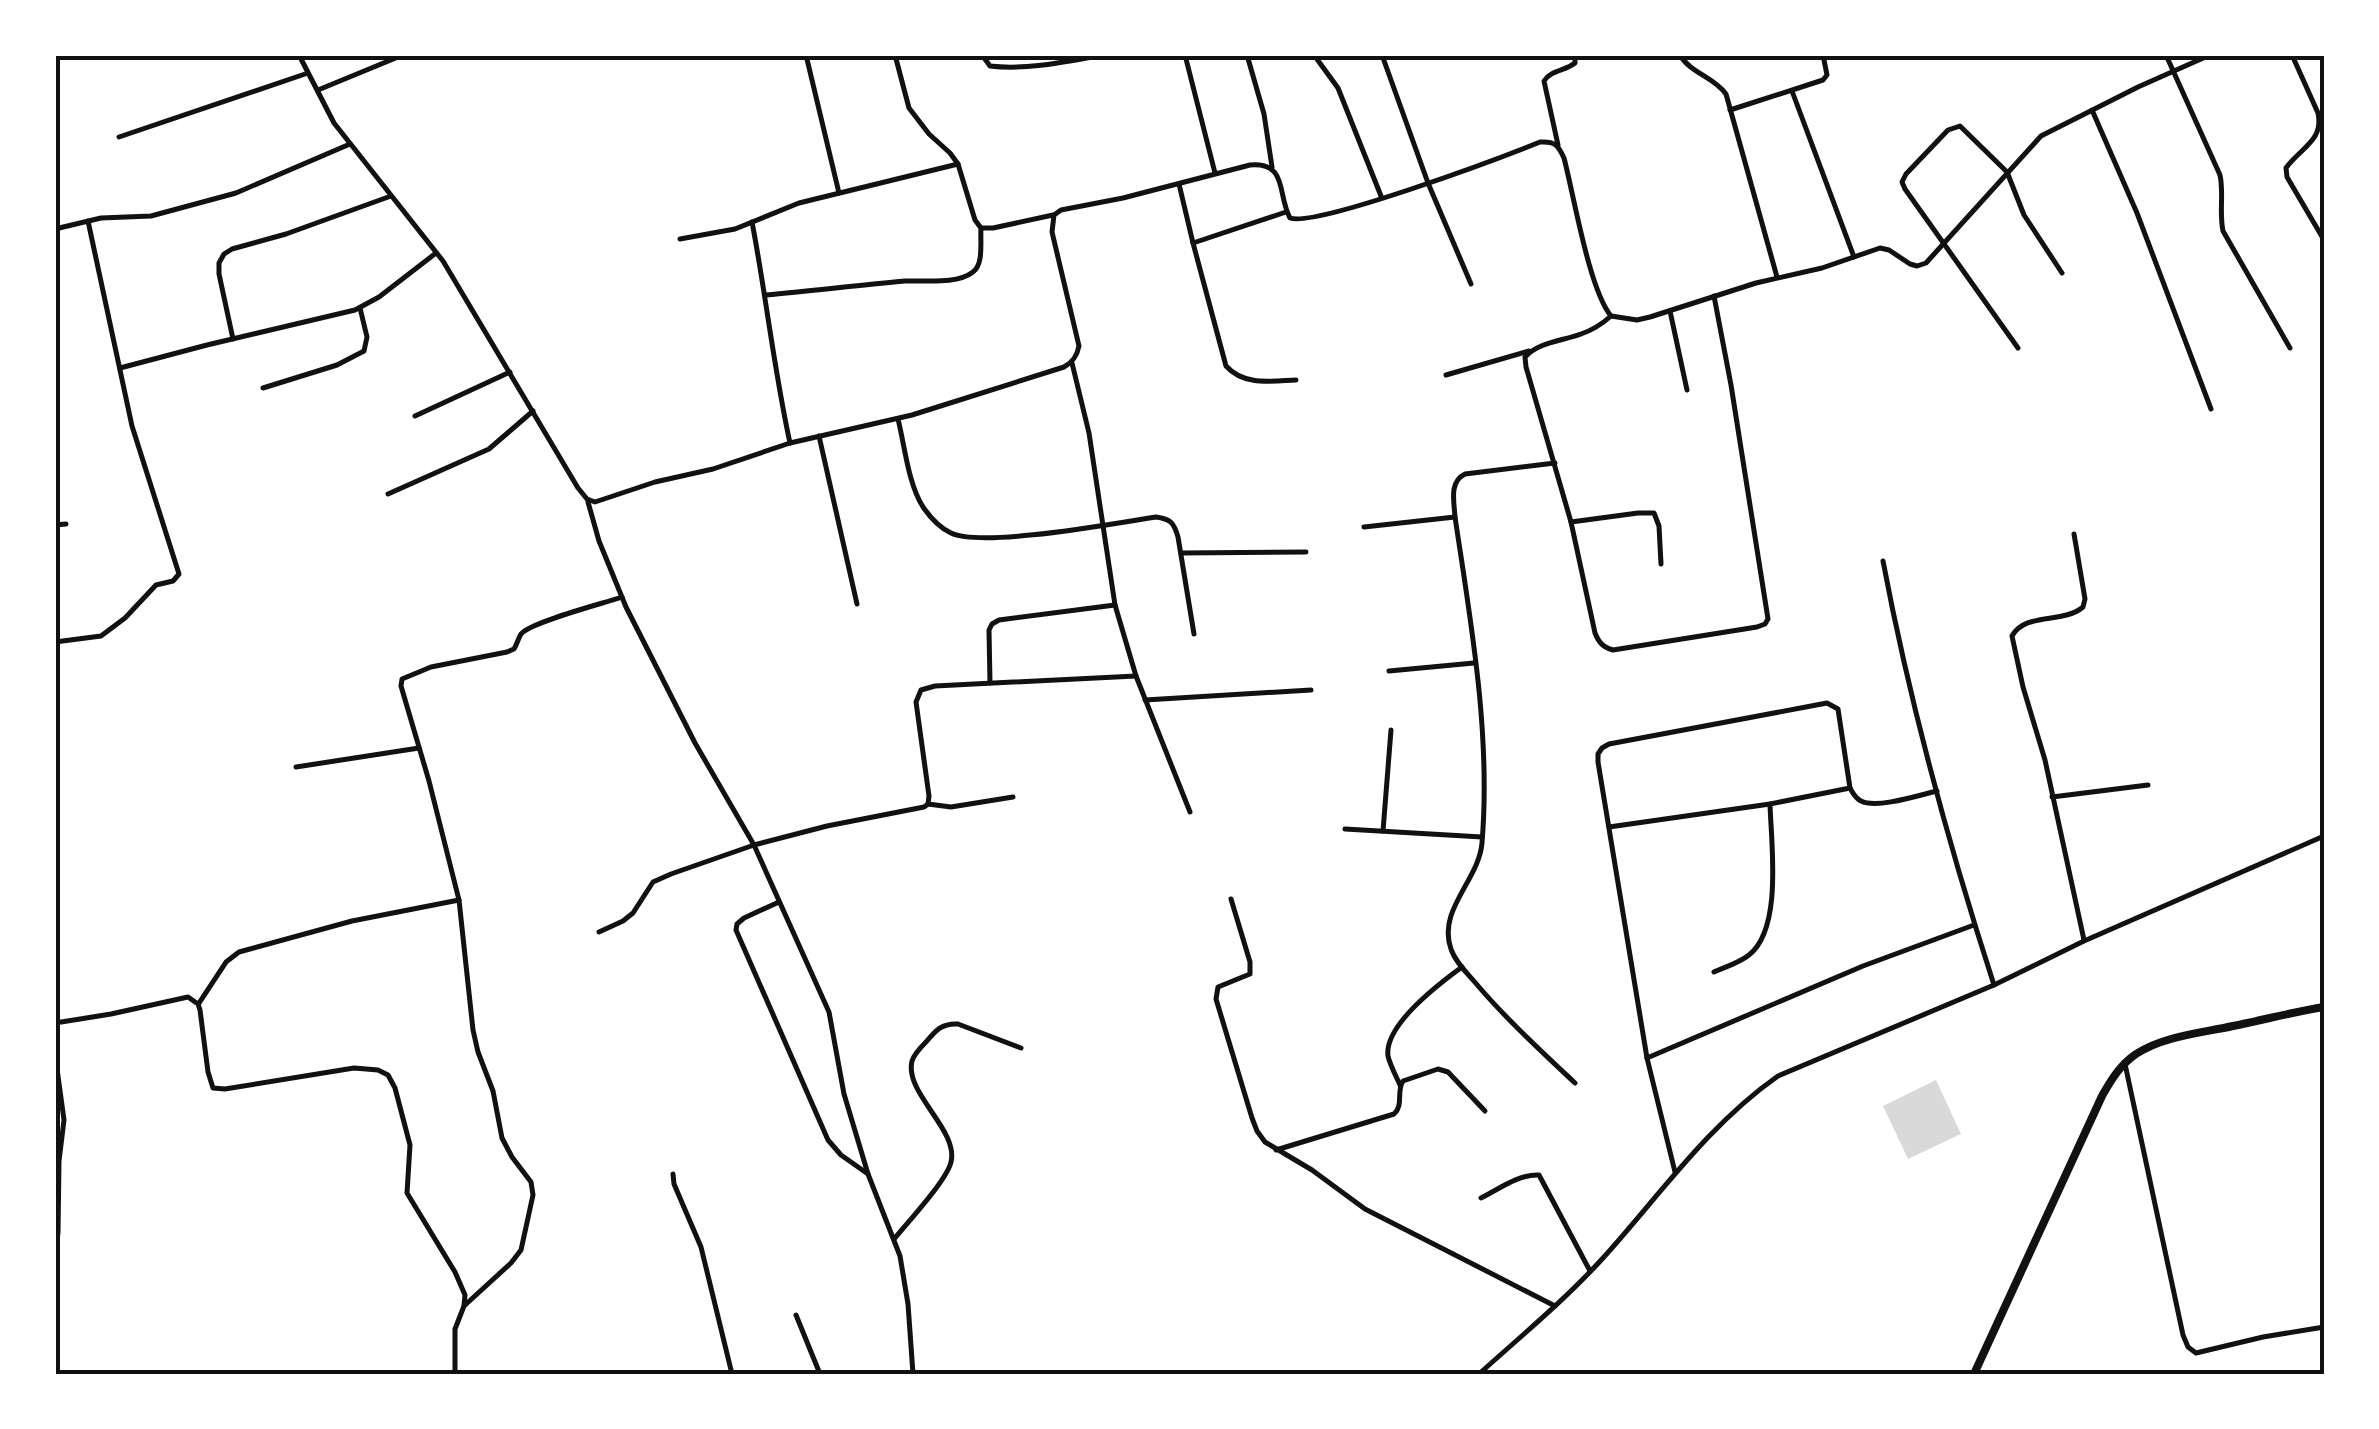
<svg xmlns="http://www.w3.org/2000/svg" width="2379" height="1429" font-family="Mulish,sans-serif">
<style>
.water{fill:#d9d9d9}
.lines{fill:none;stroke-linecap:round;stroke-linejoin:round}
.minor{stroke:#111;stroke-width:5}
.tertiary{stroke:#111;stroke-width:8}
.neatline{fill:none;stroke:#111;stroke-width:4}
</style>
<rect width="100%" height="100%" fill="#fff"/>
<path class="water" d="M 1936,1080 L 1961,1134 L 1908,1159 L 1883,1106 Z"/>
<g class="lines">
<g class="minor">
<path d="M 299,55 L 334,123 L 443,261 L 578,488 L 587,499 L 595,502 L 655,482 L 713,469 L 790,443 L 912,415 L 1064,367 C 1073,362 1077,356 1079,346 L 1052,232 L 1054,215 L 1061,210 L 1123,198 L 1250,165 C 1288,162 1277,194 1290,218 C 1317,227 1503,157 1540,142 C 1555,141 1558,145 1564,158 C 1574,196 1589,289 1611,316 L 1637,320 L 1650,317 L 1756,283 L 1822,268 L 1880,248 L 1889,250 L 1910,264 L 1917,266 L 1926,263 L 2041,136 L 2138,87 L 2210,55"/>
<path d="M 806,55 L 839,193"/>
<path d="M 895,55 L 909,108 L 929,134 L 950,153 L 958,164 L 975,220 L 981,228 L 993,228 L 1053,215"/>
<path d="M 982,55 L 990,66 C 1024,70 1059,63 1092,57"/>
<path d="M 1185,55 L 1215,173"/>
<path d="M 1247,55 L 1264,114 L 1272,167"/>
<path d="M 1314,55 L 1338,88 L 1381,196"/>
<path d="M 1382,55 L 1428,183 L 1471,284"/>
<path d="M 1680,55 C 1690,73 1714,77 1726,94 L 1777,277"/>
<path d="M 2166,55 L 2220,175 C 2224,194 2219,212 2223,231 L 2290,348"/>
<path d="M 2292,55 L 2318,113 C 2324,141 2300,148 2286,168 L 2287,177 L 2324,240"/>
<path d="M 318,90 L 403,55"/>
<path d="M 1792,91 L 1854,257"/>
<path d="M 1730,110 L 1823,80 L 1827,75 L 1823,55"/>
<path d="M 2092,110 L 2137,213 L 2211,409"/>
<path d="M 119,137 L 308,73"/>
<path d="M 1558,145 L 1544,81 C 1551,70 1565,71 1575,63 L 1575,55"/>
<path d="M 1179,184 L 1193,243 L 1226,366 C 1244,386 1271,381 1296,380"/>
<path d="M 752,222 C 766,295 774,370 790,443"/>
<path d="M 55,229 L 101,218 L 151,216 L 236,193 L 350,144"/>
<path d="M 680,239 L 735,229 L 799,203 L 958,164"/>
<path d="M 1193,243 L 1286,212"/>
<path d="M 766,295 C 812,291 859,285 905,281 C 925,280 956,285 973,272 C 984,264 980,241 981,228"/>
<path d="M 1670,311 L 1687,390"/>
<path d="M 1611,316 C 1602,324 1593,330 1581,334 C 1562,341 1539,342 1525,357 L 1526,367 L 1571,522 L 1595,633 C 1599,643 1603,647 1613,650 L 1757,627 L 1765,624 L 1768,619 L 1731,385 L 1714,296"/>
<path d="M 233,339 L 219,274 L 219,263 L 224,254 L 232,249 L 286,234 L 391,196"/>
<path d="M 2018,348 L 1905,189 L 1902,182 L 1906,174 L 1948,130 L 1960,126 L 2007,172 L 2024,215 L 2062,273"/>
<path d="M 1072,363 L 1089,433 L 1115,605 L 1136,676 L 1190,812"/>
<path d="M 120,368 L 207,345 L 355,310 L 379,297 L 436,253"/>
<path d="M 1446,375 L 1529,351"/>
<path d="M 263,388 L 337,365 L 364,351 L 367,337 L 360,308"/>
<path d="M 415,416 L 510,372"/>
<path d="M 898,419 C 905,447 908,483 923,507 C 930,517 940,528 951,533 C 983,548 1116,523 1156,517 C 1171,519 1174,523 1178,537 L 1194,634"/>
<path d="M 819,436 L 857,604"/>
<path d="M 1555,463 L 1465,474 C 1449,482 1454,501 1455,517 C 1471,624 1491,734 1482,843 C 1479,880 1437,910 1451,949 C 1455,961 1465,971 1473,980 C 1504,1017 1540,1050 1575,1083"/>
<path d="M 388,494 L 489,449 L 533,411"/>
<path d="M 588,502 L 599,541 L 626,607 L 695,743 L 754,845 L 829,1012 L 844,1094 L 868,1174 L 900,1256 L 908,1304 L 913,1374"/>
<path d="M 1571,522 L 1638,513 L 1654,513 L 1659,526 L 1661,564"/>
<path d="M 55,525 L 66,524"/>
<path d="M 1364,527 L 1455,517"/>
<path d="M 2074,534 L 2085,599 L 2083,607 C 2063,624 2025,612 2012,636 L 2023,687 L 2045,760 L 2084,940"/>
<path d="M 1181,553 L 1306,552"/>
<path d="M 1883,561 C 1910,704 1949,846 1994,985"/>
<path d="M 55,642 L 101,636 L 125,618 L 156,585 L 173,581 L 179,574 L 132,426 L 88,221"/>
<path d="M 1389,671 L 1474,663"/>
<path d="M 990,683 L 989,630 L 992,624 L 999,620 L 1115,605"/>
<path d="M 1145,700 L 1311,690"/>
<path d="M 296,767 L 419,748"/>
<path d="M 2052,797 L 2148,785"/>
<path d="M 928,804 L 951,807 L 1013,797"/>
<path d="M 1609,827 L 1770,804 L 1850,788"/>
<path d="M 1345,829 L 1482,837"/>
<path d="M 1383,831 L 1391,730"/>
<path d="M 1231,899 L 1250,962 L 1250,974 L 1218,987 L 1216,999 L 1252,1118 L 1257,1131 L 1265,1142 L 1312,1170 L 1365,1209 L 1555,1306"/>
<path d="M 779,902 L 744,918 L 737,924 L 736,930 L 828,1140 L 841,1155 L 868,1174"/>
<path d="M 599,932 L 623,921 L 633,913 L 653,882 L 671,874 L 754,845 L 827,826 L 924,807 L 928,804 L 929,796 L 916,702 L 921,690 L 935,686 L 1136,676"/>
<path d="M 1714,972 C 1725,967 1739,963 1749,955 C 1783,928 1771,843 1770,804"/>
<path d="M 199,1003 L 226,962 L 239,952 L 352,921 L 459,900"/>
<path d="M 55,1023 L 111,1014 L 188,997 L 198,1004 L 200,1010 L 208,1072 L 213,1088 L 225,1089 L 354,1068 L 378,1070 L 388,1075 L 395,1088 L 410,1145 L 407,1193 L 455,1272 L 465,1295 L 464,1306 L 455,1329 L 455,1374"/>
<path d="M 55,1054 L 64,1120 L 59,1161 L 58,1233 L 55,1253"/>
<path d="M 1647,1058 L 1863,966 L 1974,925"/>
<path d="M 2125,1064 L 2183,1335 L 2188,1347 L 2196,1353 L 2263,1337 L 2324,1327"/>
<path d="M 1400,1085 C 1396,1076 1390,1065 1388,1056 C 1384,1025 1440,983 1462,967"/>
<path d="M 1276,1150 L 1394,1114 C 1404,1105 1396,1092 1403,1081 L 1438,1069 L 1448,1072 L 1485,1111"/>
<path d="M 1675,1172 L 1647,1058 L 1598,762 L 1598,754 L 1602,748 L 1609,744 L 1827,703 L 1838,709 L 1850,788 C 1853,793 1855,798 1861,801 C 1877,809 1920,795 1937,791"/>
<path d="M 673,1174 L 674,1184 L 701,1247 L 732,1374"/>
<path d="M 1481,1198 C 1499,1189 1519,1174 1539,1175 L 1590,1271"/>
<path d="M 895,1238 C 908,1222 947,1180 951,1162 C 959,1130 904,1093 912,1061 C 914,1054 921,1047 926,1042 C 936,1030 942,1023 958,1024 L 1021,1048"/>
<path d="M 464,1306 L 511,1263 L 521,1250 L 533,1195 L 531,1182 L 512,1157 L 502,1138 L 493,1091 L 478,1052 L 473,1030 L 459,900 L 429,781 L 401,686 L 402,679 L 431,667 L 507,652 L 514,649 C 517,644 518,639 521,634 C 530,622 605,603 622,597"/>
<path d="M 796,1315 L 820,1374"/>
<path d="M 1479,1374 C 1521,1336 1565,1300 1603,1258 C 1659,1196 1708,1125 1778,1076 L 1994,985 L 2084,941 L 2324,836"/>
</g>
<path class="tertiary" d="M 1974,1374 L 2102,1096 C 2111,1080 2120,1065 2136,1054 C 2164,1036 2201,1033 2233,1026 C 2263,1020 2293,1012 2324,1007"/>
</g>
<rect width="2379" height="1429" fill="none" stroke="#ffffff" stroke-width="115"/>
<rect x="58" y="58" width="2264" height="1314" class="neatline"/>
</svg>
